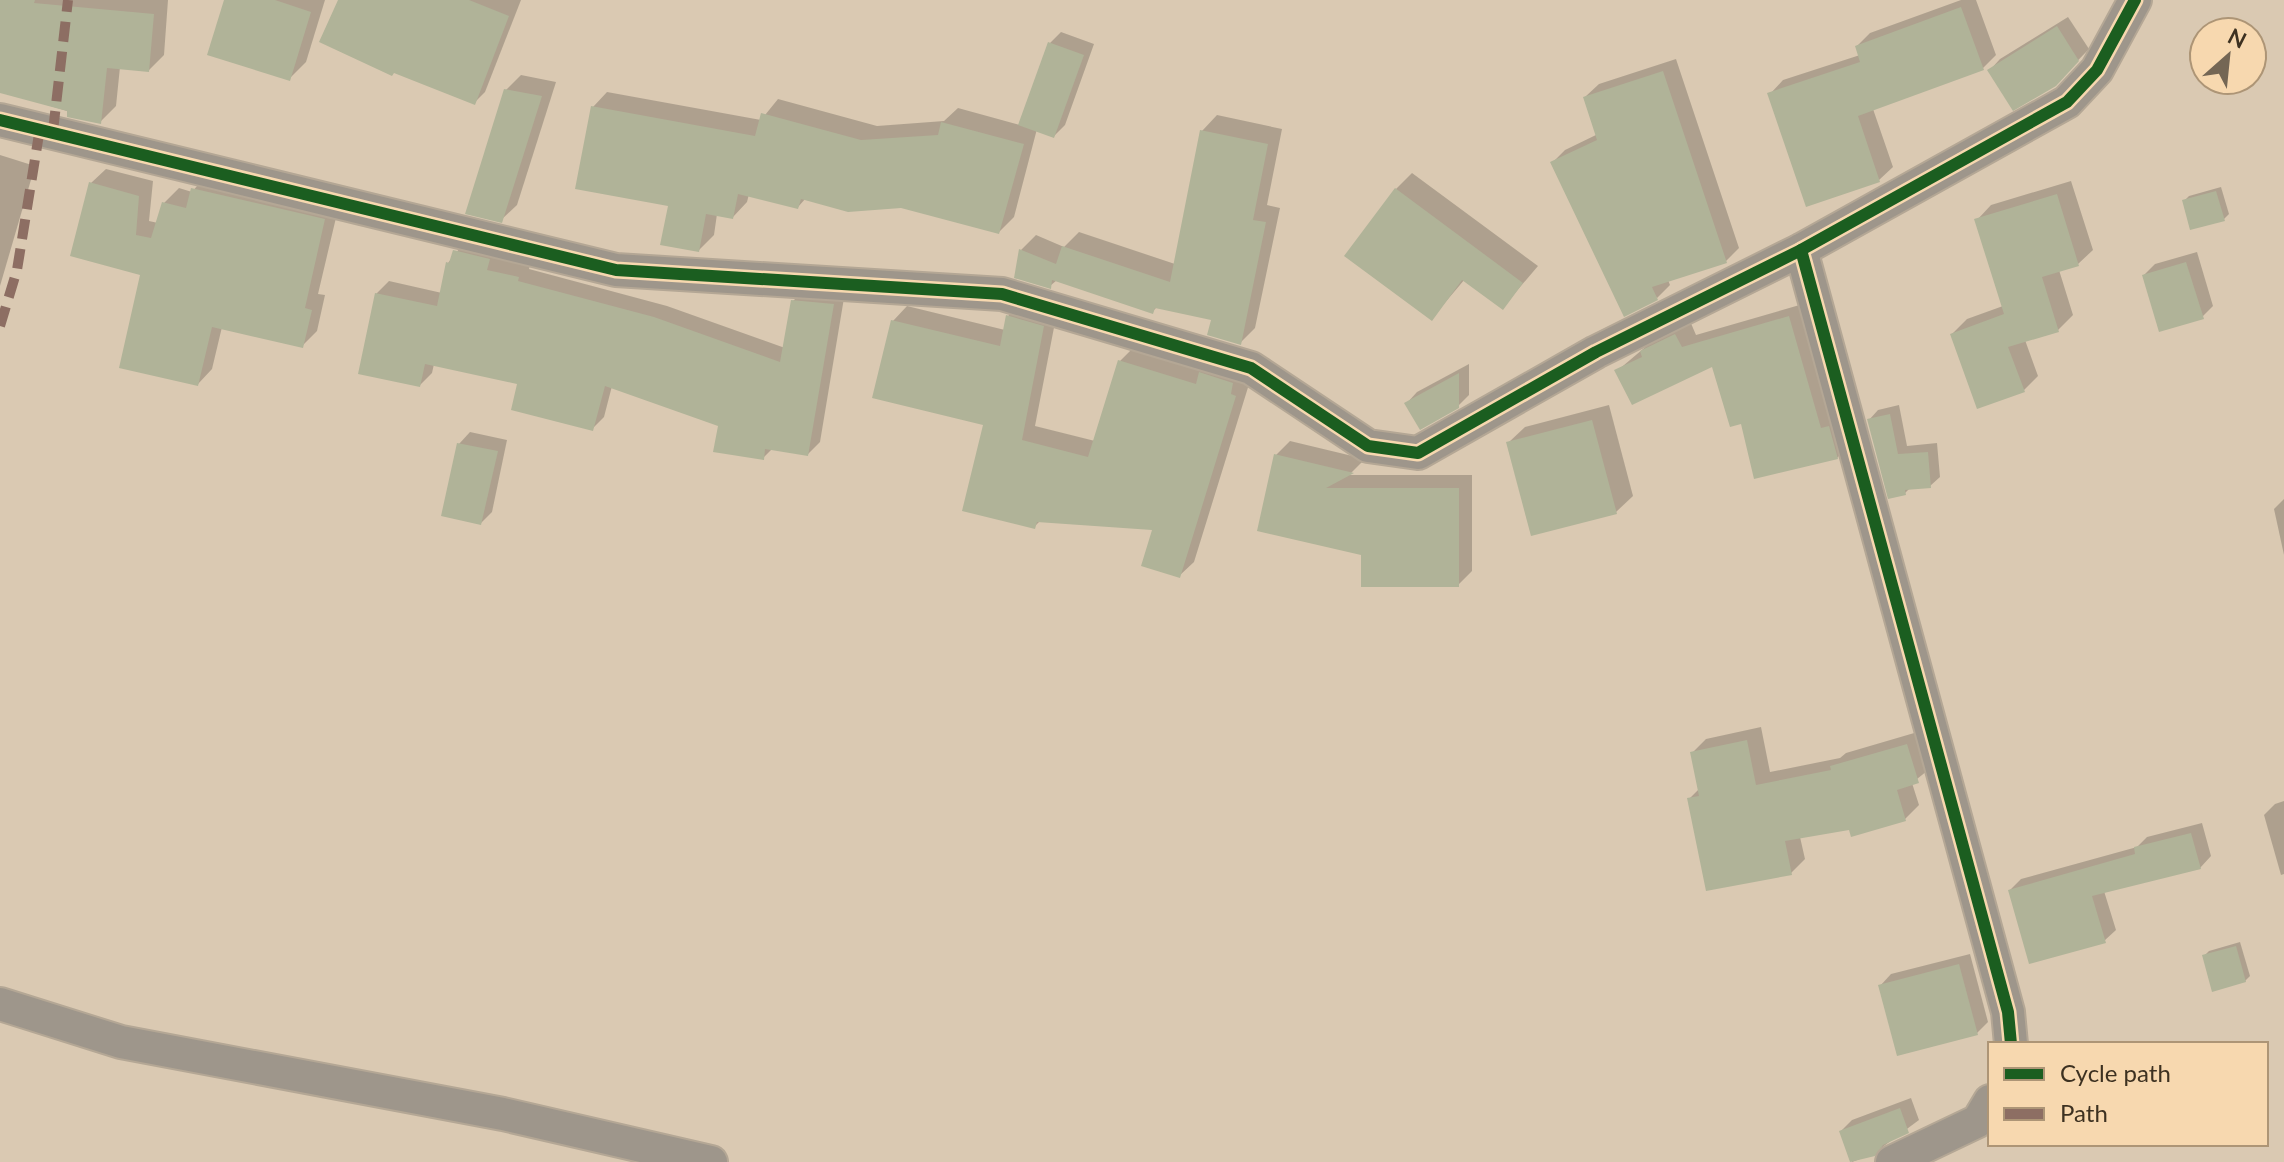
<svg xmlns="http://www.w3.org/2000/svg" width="2284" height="1162" font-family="Lato,sans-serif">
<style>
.shadow{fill:#0003}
.building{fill:#b0b398}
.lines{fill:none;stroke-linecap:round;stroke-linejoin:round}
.minor-casing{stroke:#b4a795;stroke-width:36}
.minor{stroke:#9e968b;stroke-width:32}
.quiet{stroke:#8d6e63;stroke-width:10;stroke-dasharray:20 10;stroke-linecap:butt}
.cycleway-casing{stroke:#f7d8af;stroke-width:17}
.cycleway{stroke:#1b5e20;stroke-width:12}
</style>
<rect width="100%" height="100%" fill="#dac9b2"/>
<g class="shadow">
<path d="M 0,0 L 168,0 L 164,55 L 149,70 L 120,67 L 116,106 L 101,121 L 0,91 Z"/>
<path d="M 226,0 L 325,0 L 306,62 L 289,79 Z"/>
<path d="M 341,0 L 521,0 L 485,92 L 475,102 Z"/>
<path d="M 1961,0 L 1976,0 L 1996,55 L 1983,68 L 1873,109 L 1893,167 L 1879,180 L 1770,94 L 1783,80 L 1860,55 L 1857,46 L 1870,33 Z"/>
<path d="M 2068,17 L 2089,49 L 2055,84 L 1990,70 L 2000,59 Z"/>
<path d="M 1061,32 L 1094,44 L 1065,125 L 1054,136 L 1037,129 L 1014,217 L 999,232 L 902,206 L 806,198 L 798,207 L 749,194 L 747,202 L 733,217 L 717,214 L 714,235 L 699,250 L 670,205 L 593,107 L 607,92 L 761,120 L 778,99 L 877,126 L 944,121 L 958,108 L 1020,125 L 1050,43 Z"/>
<path d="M 1676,59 L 1739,248 L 1726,261 L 1668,280 L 1670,285 L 1657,298 L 1552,163 L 1565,150 L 1598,134 L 1585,97 L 1599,84 Z"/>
<path d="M 521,75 L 556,82 L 517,205 L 501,220 L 506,90 Z"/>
<path d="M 1217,115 L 1282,129 L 1267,205 L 1280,208 L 1255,328 L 1240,343 L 1213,318 L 1158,306 L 1152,312 L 1057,280 L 1050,286 L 1021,250 L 1036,235 L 1064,247 L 1079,232 L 1175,264 L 1202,131 Z"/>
<path d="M 0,155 L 35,166 L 0,286 Z"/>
<path d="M 106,169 L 153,181 L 149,221 L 158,223 L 164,203 L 179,188 L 192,192 L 207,174 L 339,205 L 318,294 L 325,295 L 317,331 L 302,346 L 222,327 L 212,369 L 198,384 L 143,274 L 91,183 Z"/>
<path d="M 1412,173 L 1538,266 L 1503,307 L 1465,279 L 1432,318 L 1396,189 Z"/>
<path d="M 2071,181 L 2093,250 L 2078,264 L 2059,270 L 2073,315 L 2058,330 L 2025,340 L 2038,376 L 2023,391 L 1952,334 L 1967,319 L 2003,306 L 1977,220 L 1991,205 Z"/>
<path d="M 2221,187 L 2229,214 L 2224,219 L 2184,201 L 2189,196 Z"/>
<path d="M 467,239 L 501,247 L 498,258 L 530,265 L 529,269 L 667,306 L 785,348 L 793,301 L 805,289 L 845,292 L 820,442 L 808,454 L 773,448 L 763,458 L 720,425 L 612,386 L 604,417 L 592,429 L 520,382 L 434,364 L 432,373 L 420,385 L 376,294 L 389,281 L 442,293 L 448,263 Z"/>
<path d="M 2197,252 L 2213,306 L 2202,317 L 2144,275 L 2155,264 Z"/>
<path d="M 1023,302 L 1057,312 L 1035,426 L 1095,441 L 1120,361 L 1135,346 L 1250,381 L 1194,562 L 1179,576 L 1155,528 L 1041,520 L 1034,527 L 986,424 L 893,321 L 907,306 L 1005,330 L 1008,316 Z"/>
<path d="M 1803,304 L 1851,443 L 1837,458 L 1742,421 L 1713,364 L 1617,371 L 1656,338 L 1690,321 L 1696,335 Z"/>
<path d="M 1469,364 L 1469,395 L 1458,406 L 1407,403 L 1417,392 Z"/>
<path d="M 1609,405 L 1633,496 L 1616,512 L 1508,443 L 1525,427 Z"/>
<path d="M 1899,405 L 1907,446 L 1937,443 L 1940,477 L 1930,486 L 1910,488 L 1905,493 L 1869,420 L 1878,410 Z"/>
<path d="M 470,432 L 507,440 L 492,512 L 481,523 L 459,444 Z"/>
<path d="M 1290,441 L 1365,459 L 1349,475 L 1472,475 L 1472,571 L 1458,585 L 1363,553 L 1276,455 Z"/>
<path d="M 2284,499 L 2284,555 L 2274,509 Z"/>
<path d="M 1761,727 L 1770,772 L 1840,758 L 1846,753 L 1921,731 L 1932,767 L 1912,783 L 1919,805 L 1905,819 L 1800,837 L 1805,859 L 1791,873 L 1689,799 L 1699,789 L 1692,753 L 1706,739 Z"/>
<path d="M 2284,801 L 2284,874 L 2281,875 L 2264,815 L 2275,804 Z"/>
<path d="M 2202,823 L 2211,856 L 2200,868 L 2104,891 L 2116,930 L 2104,941 L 2010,890 L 2021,879 L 2137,847 L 2147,837 Z"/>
<path d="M 2240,942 L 2250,976 L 2245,981 L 2204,956 L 2209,951 Z"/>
<path d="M 1970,954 L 1988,1022 L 1977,1033 L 1880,986 L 1891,974 Z"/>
<path d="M 1911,1098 L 1919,1120 L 1873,1154 L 1852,1162 L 1841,1131 L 1852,1120 Z"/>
</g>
<g class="building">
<path d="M 0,0 L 35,0 L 34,3 L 154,14 L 149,72 L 107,68 L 101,124 L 67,117 L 67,111 L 0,93 Z"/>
<path d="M 224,0 L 275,0 L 311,12 L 290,81 L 207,55 Z"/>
<path d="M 338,0 L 469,0 L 509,16 L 475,105 L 394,73 L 392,76 L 319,42 Z"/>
<path d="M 1961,7 L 1984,70 L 1858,116 L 1880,182 L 1806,207 L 1767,93 L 1860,62 L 1855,46 Z"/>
<path d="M 2057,26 L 2079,61 L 2056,86 L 2013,111 L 1987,70 Z"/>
<path d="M 1048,42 L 1084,55 L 1054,138 L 1018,125 Z"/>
<path d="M 1663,71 L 1727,263 L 1652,287 L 1658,300 L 1624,317 L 1550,162 L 1597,140 L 1583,97 Z"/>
<path d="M 504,89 L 542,96 L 502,223 L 465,214 Z"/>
<path d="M 591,106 L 755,136 L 761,113 L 861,140 L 938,135 L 941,122 L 1024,144 L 999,234 L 901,208 L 848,212 L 801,199 L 798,209 L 738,194 L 733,219 L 706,214 L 699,252 L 660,245 L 668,206 L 575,189 Z"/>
<path d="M 1200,130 L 1268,144 L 1253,220 L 1266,222 L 1241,345 L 1207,335 L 1211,320 L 1155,308 L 1153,314 L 1052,280 L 1051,289 L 1014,278 L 1019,249 L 1056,264 L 1062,246 L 1170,282 Z"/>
<path d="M 89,182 L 139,196 L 136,235 L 151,238 L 162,202 L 186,208 L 191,188 L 325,219 L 305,308 L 312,310 L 303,348 L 212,327 L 198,386 L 119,368 L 140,275 L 70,256 Z"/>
<path d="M 1395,188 L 1523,283 L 1503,310 L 1462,280 L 1432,321 L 1344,256 Z"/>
<path d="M 2216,191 L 2225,221 L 2190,230 L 2182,200 Z"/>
<path d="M 2057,194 L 2079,266 L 2042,277 L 2059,332 L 2008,347 L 2025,392 L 1977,409 L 1950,334 L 2004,314 L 1974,219 Z"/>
<path d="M 453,250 L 490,259 L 487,270 L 519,277 L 518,281 L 654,317 L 780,362 L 791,300 L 834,304 L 808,456 L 765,449 L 764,460 L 713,452 L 718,426 L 605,386 L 593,431 L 511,410 L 517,384 L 425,364 L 420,387 L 358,374 L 375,293 L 437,306 L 446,262 L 449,263 Z"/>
<path d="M 2186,262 L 2204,319 L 2159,332 L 2142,275 Z"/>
<path d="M 1006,315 L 1044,326 L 1022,440 L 1088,457 L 1118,360 L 1196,384 L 1199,372 L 1233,383 L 1231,394 L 1236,396 L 1180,578 L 1141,566 L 1152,530 L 1037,522 L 1035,529 L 962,511 L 983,425 L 872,398 L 891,320 L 1000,346 Z"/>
<path d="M 1789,316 L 1821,428 L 1829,426 L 1838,459 L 1754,479 L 1741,424 L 1730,427 L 1712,367 L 1632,405 L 1614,370 L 1642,357 L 1640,351 L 1675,334 L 1682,347 Z"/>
<path d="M 1459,373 L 1459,408 L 1420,430 L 1404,403 Z"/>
<path d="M 1890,414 L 1898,454 L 1928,452 L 1931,488 L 1905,490 L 1906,495 L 1888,499 L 1867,419 Z"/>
<path d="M 1592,420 L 1617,514 L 1531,536 L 1506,442 Z"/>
<path d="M 457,443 L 498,451 L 481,525 L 441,516 Z"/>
<path d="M 1274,454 L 1354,473 L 1326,488 L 1459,488 L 1459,587 L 1361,587 L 1361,555 L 1257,531 Z"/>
<path d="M 1747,740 L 1756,785 L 1831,770 L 1830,766 L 1907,744 L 1919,783 L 1897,790 L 1906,821 L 1851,837 L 1849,830 L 1785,841 L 1792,875 L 1706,891 L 1687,798 L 1699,796 L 1690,752 Z"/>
<path d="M 2191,833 L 2201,869 L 2092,896 L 2106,943 L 2029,964 L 2008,890 L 2135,854 L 2134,847 Z"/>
<path d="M 2236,946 L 2246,982 L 2212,992 L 2202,955 Z"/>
<path d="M 1959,964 L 1978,1035 L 1897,1056 L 1878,985 Z"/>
<path d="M 1900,1108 L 1909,1133 L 1883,1145 L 1875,1156 L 1850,1162 L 1839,1131 Z"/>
</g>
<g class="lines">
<g class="minor-casing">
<g id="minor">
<path d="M 0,120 L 616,270 L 1002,294 L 1251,368 L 1368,446 L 1418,453 L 1596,352 L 1801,250 L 2067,102 L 2097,70 L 2135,0"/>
<path d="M 1801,250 L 2008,1012 L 2011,1044"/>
<path d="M 0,1004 L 121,1042 L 503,1114 L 711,1162"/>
<path d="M 1892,1162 L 1978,1121 L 1990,1101"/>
</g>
</g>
<use href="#minor" class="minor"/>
<g class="quiet">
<path d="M 53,131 L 68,0"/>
<path d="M 0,326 L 17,270 L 40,128"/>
</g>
<g class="cycleway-casing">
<g id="cycleway">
<path d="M 0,120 L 616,270 L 1002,294 L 1251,368 L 1368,446 L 1418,453 L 1596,352 L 1801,250 L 2067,102 L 2097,70 L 2135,0"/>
<path d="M 1801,250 L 2008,1012 L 2011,1044"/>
</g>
</g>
<use href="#cycleway" class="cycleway"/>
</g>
<rect x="1988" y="1042" width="280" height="104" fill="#f7d8af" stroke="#ad9576" stroke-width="2"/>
<rect x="2004" y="1068" width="40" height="12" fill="#1b5e20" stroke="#ad9576" stroke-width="2"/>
<text x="2060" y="1082" font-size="24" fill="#3d3121">Cycle path</text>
<rect x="2004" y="1108" width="40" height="12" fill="#8d6e63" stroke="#ad9576" stroke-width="2"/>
<text x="2060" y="1122" font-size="24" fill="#3d3121">Path</text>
<g transform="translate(2228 56) rotate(27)"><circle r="38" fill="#f7d8af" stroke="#ad9576" stroke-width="2"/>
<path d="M0-6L14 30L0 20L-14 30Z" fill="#746654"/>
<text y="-12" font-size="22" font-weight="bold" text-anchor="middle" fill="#3d3121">N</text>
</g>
</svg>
